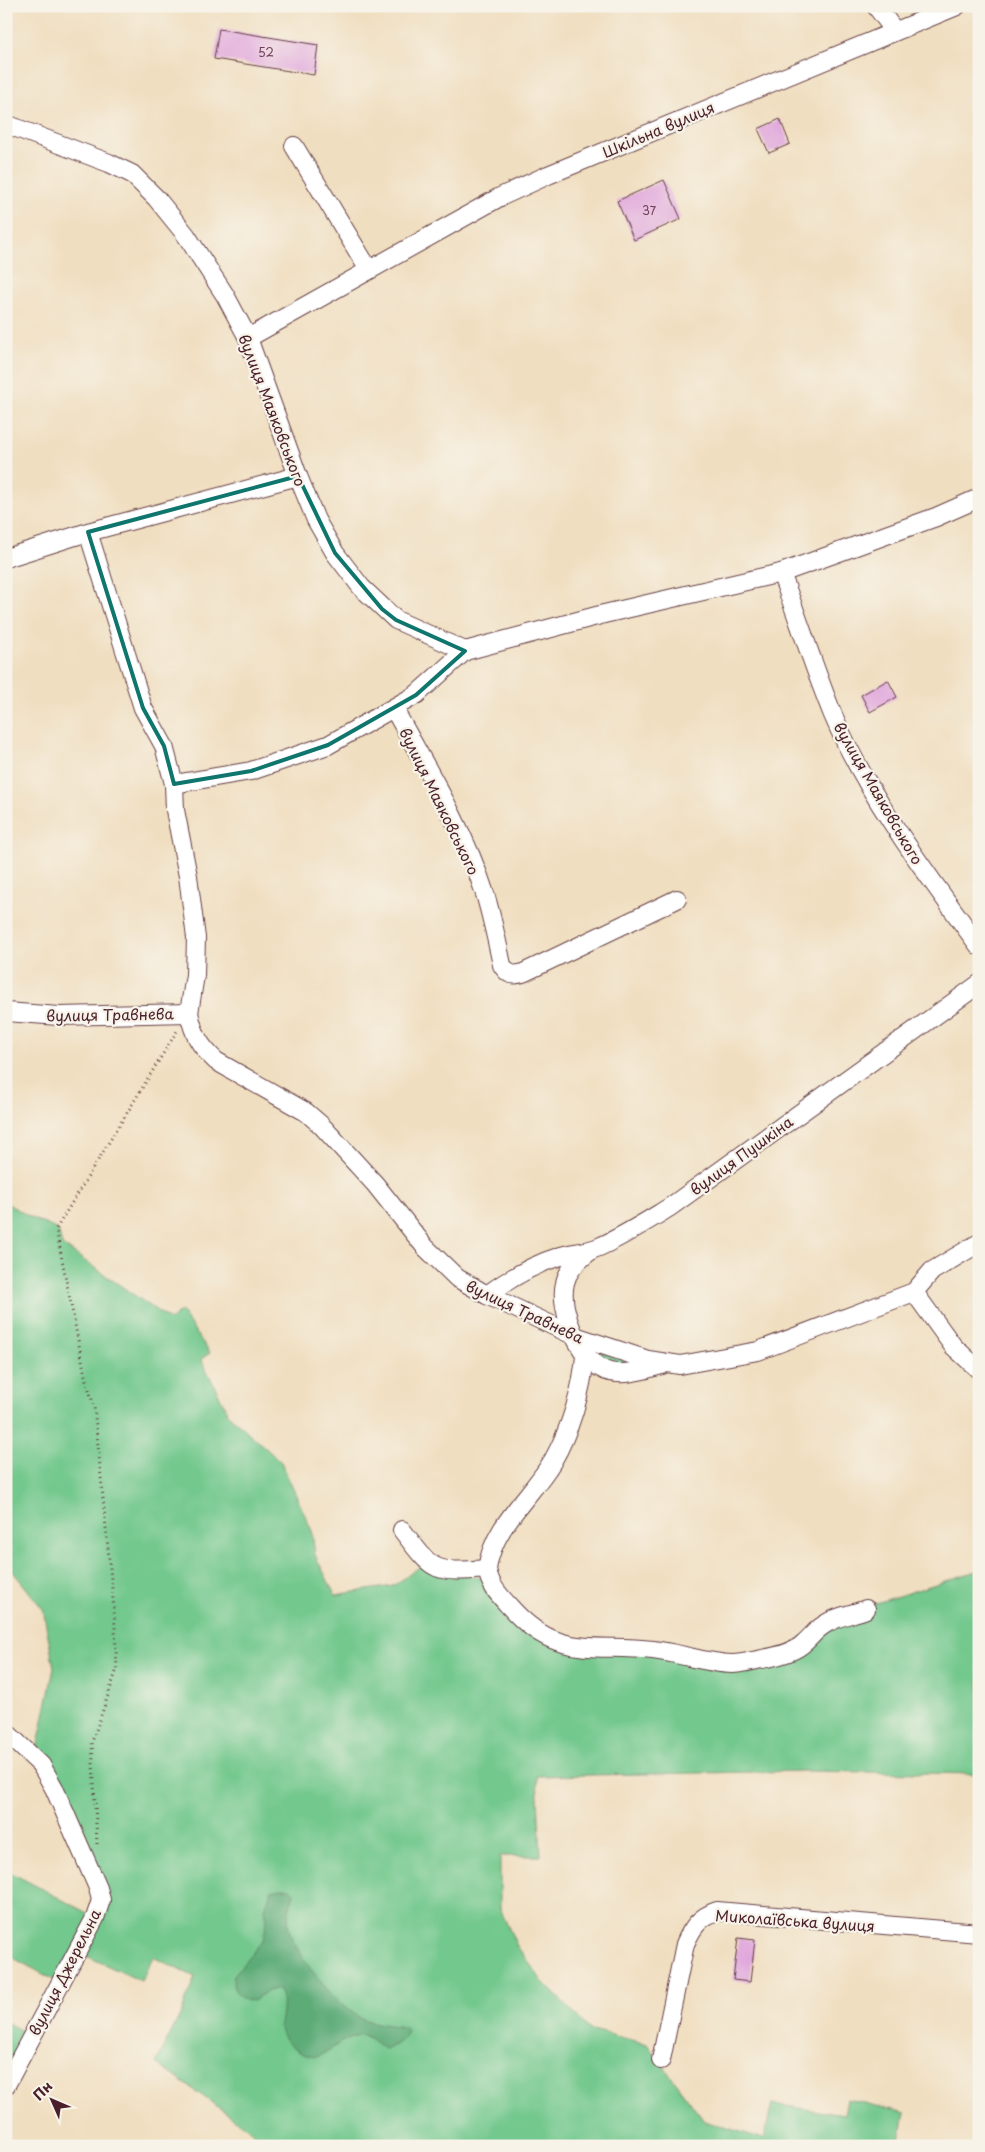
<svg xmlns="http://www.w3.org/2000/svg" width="985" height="2152" font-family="'Playpen Sans',sans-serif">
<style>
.green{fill:#72c88d;stroke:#5e745c}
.forest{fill:#5dac78;stroke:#546652}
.building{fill:#e0a6dc}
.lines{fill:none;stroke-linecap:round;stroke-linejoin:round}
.minor-casing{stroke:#633c41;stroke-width:20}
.path{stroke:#633c41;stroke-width:3;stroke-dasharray:1 4;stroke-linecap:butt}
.minor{stroke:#fff;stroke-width:18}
.marked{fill:none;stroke:#0f766e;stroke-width:4;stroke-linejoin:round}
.labels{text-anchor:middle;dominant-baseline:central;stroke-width:4.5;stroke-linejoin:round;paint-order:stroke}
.number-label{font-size:12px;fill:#704157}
.street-label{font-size:15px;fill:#4a1f2b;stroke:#f7f3e8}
</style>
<rect width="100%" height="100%" fill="#f7f3e8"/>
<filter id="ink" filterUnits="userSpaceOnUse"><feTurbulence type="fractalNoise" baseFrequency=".02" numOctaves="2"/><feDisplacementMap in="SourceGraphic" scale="10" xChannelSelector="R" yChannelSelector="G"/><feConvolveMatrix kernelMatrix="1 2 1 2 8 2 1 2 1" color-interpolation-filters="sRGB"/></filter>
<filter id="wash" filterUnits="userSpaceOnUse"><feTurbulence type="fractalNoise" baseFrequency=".0096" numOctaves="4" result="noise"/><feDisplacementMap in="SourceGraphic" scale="20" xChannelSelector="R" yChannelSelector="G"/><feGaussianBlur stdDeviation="1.12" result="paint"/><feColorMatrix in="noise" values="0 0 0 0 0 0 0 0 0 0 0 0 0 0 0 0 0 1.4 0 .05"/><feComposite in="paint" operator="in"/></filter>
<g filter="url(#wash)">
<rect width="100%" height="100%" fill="#f0dec0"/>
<g class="green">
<path d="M 6,1203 L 32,1218 L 58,1230 L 62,1245 L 170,1320 L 181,1311 L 210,1353 L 201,1359 L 229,1415 L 281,1462 L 312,1531 L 315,1555 L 335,1595 L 393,1586 L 425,1563 L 470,1576 L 493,1580 L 544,1633 L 710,1660 L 788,1648 L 827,1619 L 979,1570 L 979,1774 L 808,1771 L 537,1776 L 541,1856 L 500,1856 L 500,1909 L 517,1946 L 542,1981 L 589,2029 L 647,2044 L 704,2121 L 764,2139 L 772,2104 L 844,2115 L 847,2099 L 905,2113 L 899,2146 L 273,2146 L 156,2063 L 182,2011 L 195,1977 L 153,1957 L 141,1981 L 80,1953 L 104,1900 L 36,1754 L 54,1668 L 43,1609 L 6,1563 Z"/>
<path d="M 599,1351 L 643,1362 L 619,1370 L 595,1357 Z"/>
<path d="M 6,1870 L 93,1916 L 56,1981 L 6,1954 Z"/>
<path d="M 6,2022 L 27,2034 L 6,2076 Z"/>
</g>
<path class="forest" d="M 282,1888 L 290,1888 L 294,1893 C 292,1902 288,1911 288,1920 C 286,1946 339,2009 363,2019 C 375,2024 391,2025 404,2027 L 407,2030 C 404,2042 396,2044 386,2049 C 378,2046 371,2037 363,2035 C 354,2032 329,2051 319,2056 C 305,2061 279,2040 280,2026 C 281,2013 286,2001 278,1989 C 264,1989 259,2000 247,2001 C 236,1996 231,1987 234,1975 L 263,1940 L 267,1922 L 265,1908 L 272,1890 Z"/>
<g id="blocks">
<g class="building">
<path d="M 219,29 L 318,45 L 314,75 L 214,59 Z"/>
<path d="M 780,119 L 790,144 L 769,153 L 758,129 Z"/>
<path d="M 664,180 L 681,219 L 634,240 L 617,201 Z"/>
<path d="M 888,680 L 897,697 L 870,712 L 861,695 Z"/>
<path d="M 738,1938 L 755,1940 L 750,1982 L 733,1980 Z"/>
</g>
</g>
</g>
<g filter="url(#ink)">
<use href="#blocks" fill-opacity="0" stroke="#633c41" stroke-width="1"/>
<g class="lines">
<g class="minor-casing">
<g id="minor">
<path d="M 876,6 L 894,30"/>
<path d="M 6,124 L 109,163 L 132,174 L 157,199 L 186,235 L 225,295 L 248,338 L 298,476 L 316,520 L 335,553 L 361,587 L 396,620 L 465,651"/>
<path d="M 294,146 L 369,270"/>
<path d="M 248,338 L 500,197 L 548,175 L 957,6"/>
<path d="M 88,532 L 143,708 L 164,746 L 174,784 L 175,810 L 188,876 L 196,938 L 195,975 L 189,1013"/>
<path d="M 6,558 L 88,532 L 298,476"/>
<path d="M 781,573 C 799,620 814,669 833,715 C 868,797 927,874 979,946"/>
<path d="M 394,709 C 426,767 465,831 485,894 C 492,917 497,941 502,965 C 508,975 513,976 523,973 L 677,899"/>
<path d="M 174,784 L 251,771 L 328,745 L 416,695 L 465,651 L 604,614 L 781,573 L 936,517 L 979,498"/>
<path d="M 6,1012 L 59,1016 L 189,1013 C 194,1035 199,1045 216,1061 L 306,1112 L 321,1125 L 375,1184 L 425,1247 L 457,1278 L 487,1295 L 575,1336 L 648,1360 L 680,1365 L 758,1351 L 914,1292 L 932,1271 L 979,1243"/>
<path d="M 591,1250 C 580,1260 568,1268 565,1283 C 558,1309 581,1366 610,1372 C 626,1376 646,1369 662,1365"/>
<path d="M 914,1292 L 953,1346 L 979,1370"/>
<path d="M 487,1295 C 509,1279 532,1265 558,1257 C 572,1252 586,1253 599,1247 C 624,1236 647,1221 670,1207 L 979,984"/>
<path d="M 402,1530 C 434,1572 432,1573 487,1569 C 490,1586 499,1595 510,1607 C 557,1660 592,1643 653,1650 C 680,1653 705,1663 732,1664 C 741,1664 752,1661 762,1659 C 774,1657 795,1652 804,1643 C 812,1636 817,1628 827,1623 C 838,1616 854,1614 866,1609"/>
<path d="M 487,1569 C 493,1526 530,1498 552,1462 C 570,1431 582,1391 585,1356"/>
<path d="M 6,1732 L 41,1765 L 54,1788 L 98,1888 L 101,1900 L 95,1918 L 6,2085"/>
<path d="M 661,2060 L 685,1944 C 692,1928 699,1917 717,1911 L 979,1933"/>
</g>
</g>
<path class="path" d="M 97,1844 L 92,1742 L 117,1669 L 114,1609 L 94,1406 L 86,1380 L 56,1229 L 177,1031"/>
<use href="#minor" class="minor"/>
</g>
</g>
<path class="marked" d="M 298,476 L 335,553 L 382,609 L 396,620 L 465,651 L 416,695 L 328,745 L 251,771 L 174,784 L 164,746 L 143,708 L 88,532 Z"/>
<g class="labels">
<g class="number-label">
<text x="266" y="52">52</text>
<text x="649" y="210">37</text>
</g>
<g class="street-label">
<text transform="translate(658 129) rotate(-23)">Шкільна вулиця</text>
<text transform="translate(273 410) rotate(69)">вулиця Маяковського</text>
<text transform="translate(879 793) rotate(60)">вулиця Маяковського</text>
<text transform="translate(440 801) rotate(64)">вулиця Маяковського</text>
<text transform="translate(110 1014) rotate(-1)">вулиця Травнева</text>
<text transform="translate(741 1155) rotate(-36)">вулиця Пушкіна</text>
<text transform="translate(525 1311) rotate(25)">вулиця Травнева</text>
<text transform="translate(795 1920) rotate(4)">Миколаївська вулиця</text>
<text transform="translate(64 1972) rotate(-63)">вулиця Джерельна</text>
</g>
</g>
<rect width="985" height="2152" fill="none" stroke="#f7f3e8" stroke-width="25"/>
<g transform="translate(52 2100) rotate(315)" stroke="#f7f3e8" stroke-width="4" paint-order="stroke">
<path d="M0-4L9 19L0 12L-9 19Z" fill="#4a1f2b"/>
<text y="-8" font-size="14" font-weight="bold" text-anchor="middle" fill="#4a1f2b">Пн</text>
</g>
</svg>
